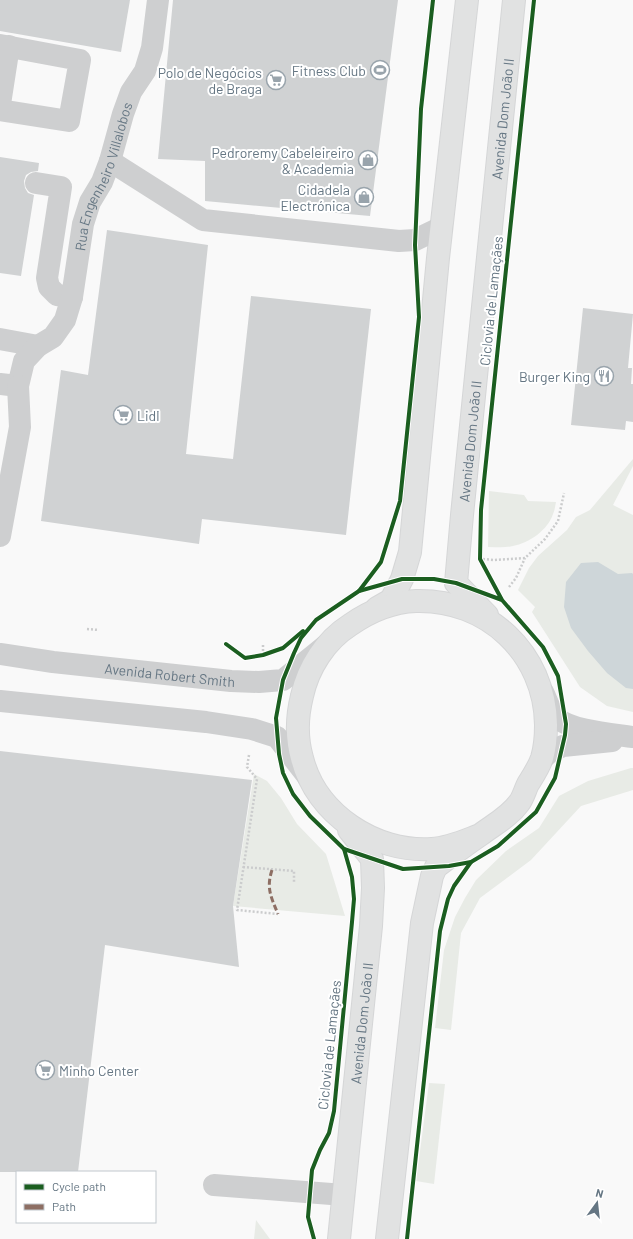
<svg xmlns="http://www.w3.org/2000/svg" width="633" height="1239" font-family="Barlow,sans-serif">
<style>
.green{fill:#e8ebe6}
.water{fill:#ced6d9}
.building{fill:#d0d2d3}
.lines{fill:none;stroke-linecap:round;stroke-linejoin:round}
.major-casing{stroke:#d5d6d7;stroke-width:24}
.path{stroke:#cbcccd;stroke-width:2.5;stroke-dasharray:2 2;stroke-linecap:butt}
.minor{stroke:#cecfd0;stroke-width:22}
.major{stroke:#e1e2e2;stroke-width:22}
.quiet{stroke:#8d6e63;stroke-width:3;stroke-dasharray:6 3;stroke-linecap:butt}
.cycleway-casing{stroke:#fff;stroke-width:6}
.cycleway{stroke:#1b5e20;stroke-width:4}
.labels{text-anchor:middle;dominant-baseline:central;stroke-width:4;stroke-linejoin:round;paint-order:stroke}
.poi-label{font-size:14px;fill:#657683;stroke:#fff;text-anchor:end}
.street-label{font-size:14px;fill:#657683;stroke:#fff}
</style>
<rect width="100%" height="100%" fill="#f9f9f9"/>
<g class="green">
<path d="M 633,459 L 633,466 L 613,505 L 633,515 L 633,712 L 607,706 L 580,687 L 532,612 L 535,607 L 518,590 L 529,568 L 538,556 L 567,530 L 576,517 L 590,510 Z"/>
<path d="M 489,491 L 524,495 L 528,501 L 556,502 C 555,506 555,510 553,514 C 548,530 529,543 513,546 C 505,548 497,547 488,547 Z"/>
<path d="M 631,768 L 633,768 L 633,790 L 581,806 L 531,860 L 480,898 L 461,933 L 451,1030 L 435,1028 L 444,950 L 455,917 L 465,898 L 476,880 L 506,851 L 539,828 L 559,796 L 588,781 Z"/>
<path d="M 254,774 L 267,781 L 281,798 L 297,824 L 326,854 L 345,916 L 233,906 Z"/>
<path d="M 429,1083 L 445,1084 L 434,1184 L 416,1181 Z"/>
<path d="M 256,1220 L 270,1239 L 254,1239 Z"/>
</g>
<path class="water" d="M 598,562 L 618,574 L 632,573 L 633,574 L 633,689 L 626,688 L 607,673 L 588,651 L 571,628 L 564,607 L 566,582 L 581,563 Z"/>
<g class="building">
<path d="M 0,0 L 130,0 L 121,52 L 0,31 Z"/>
<path d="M 173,0 L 398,0 L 370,216 L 205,201 L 205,161 L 158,159 Z"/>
<path d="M 0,157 L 39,163 L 38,171 L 31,172 L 26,175 L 24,181 L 25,188 L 28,193 L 34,195 L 21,276 L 0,273 Z"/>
<path d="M 107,230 L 208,245 L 186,454 L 233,459 L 251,296 L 371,309 L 346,535 L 202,519 L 199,544 L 41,521 L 61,370 L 88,375 Z"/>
<path d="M 583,308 L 633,314 L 628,368 L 632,368 L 631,384 L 633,384 L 633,422 L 626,421 L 625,430 L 571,425 Z"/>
<path d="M 0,751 L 252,780 L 233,906 L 239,967 L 105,945 L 78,1172 L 0,1172 Z"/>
</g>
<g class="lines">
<g class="major-casing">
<g id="major">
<path d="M 377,608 L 391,600 L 402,579 L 410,552 L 438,258 L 467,0"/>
<path id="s3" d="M 487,615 L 456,583 L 462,515 L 514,0"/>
<path id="s4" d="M 339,1239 L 371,926 L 373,888 L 372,859 L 349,830"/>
<path d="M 387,1239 L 422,923 L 432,876 L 436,867 C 451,856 465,845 480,835 C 493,825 509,817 519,803 C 523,798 525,790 528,784 C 533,776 539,767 542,758 C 545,748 546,736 546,725 C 545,653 487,599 416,601 C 391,602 370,611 350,625 C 325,641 308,668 302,696 C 297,716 296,737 302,758 C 316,814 375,853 432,849 C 449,848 464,841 480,835"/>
</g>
</g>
<g class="path">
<path d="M 483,559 L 494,560 L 525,558 L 545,539 L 558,521 L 564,493"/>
<path d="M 509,587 L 516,578 L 525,558"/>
<path d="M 87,629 L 99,630"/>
<path d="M 263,655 L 263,643"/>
<path d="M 249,755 L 247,767 L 257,779 L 237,910 L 278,914"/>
<path d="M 243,867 L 294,871 L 294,883"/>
</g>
<g class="minor">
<path d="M 0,45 L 80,60 L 69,121 L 0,110"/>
<path d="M 0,104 L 9,46"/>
<path d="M 110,161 L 203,220 L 399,241 L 415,240 L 442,227"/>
<path d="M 36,183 L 61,187 L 47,278 L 49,287 L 57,295 L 72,297"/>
<path d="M 0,339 L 38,346"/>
<path id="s1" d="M 0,384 L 18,386 L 24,361 L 38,346 L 53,337 L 65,320 L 72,297 L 83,224 L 90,202 L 102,182 L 110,161 L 123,114 L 131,92 L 145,71 L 152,48 L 158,0"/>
<path d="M 0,536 L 20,427 L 18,386"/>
<path id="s2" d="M 0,654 L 53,662 L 231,681 L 259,682 L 283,680 L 325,646"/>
<path d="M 543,692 C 547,700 550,711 556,717 C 570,731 613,734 633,737"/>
<path d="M 0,701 L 206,722 L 252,729 L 277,737 L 308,777"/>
<path d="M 542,759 L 551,751 L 563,746 L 612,741"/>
<path d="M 214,1185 L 344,1195"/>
</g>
<use href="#major" class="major"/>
<path class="quiet" d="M 272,870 C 266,888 271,897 278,914"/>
<g class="cycleway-casing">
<g id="cycleway">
<path d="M 359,591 L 381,562 L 400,501 L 419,317 L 415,245 L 421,109 L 433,0"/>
<path d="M 502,600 L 456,583 L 434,579 L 402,579 L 359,591 L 316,620 L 301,638 L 294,653 L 283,680 L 276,718 L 279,754 L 283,773 L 293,794 L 310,816 L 344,849 L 403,869 L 449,866 L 471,862 L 498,846 L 536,812 L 555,778 L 565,735 L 566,724 L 558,676 L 543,647 L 502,600 L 480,559 L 481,510 L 534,0"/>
<path d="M 226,644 L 245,658 L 263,655 L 283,648 L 303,631"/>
<path d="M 314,1239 L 308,1217 L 312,1170 L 320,1150 L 329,1133 L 334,1111 L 352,922 L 354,899 L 352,877 L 344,849"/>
<path d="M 407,1239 L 440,931 L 448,899 L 454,886 L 471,862"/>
</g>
</g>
<use href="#cycleway" class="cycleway"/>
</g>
<defs>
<g id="stadium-ring" transform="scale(1)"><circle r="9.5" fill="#fff" stroke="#99a4ac" stroke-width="1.5"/><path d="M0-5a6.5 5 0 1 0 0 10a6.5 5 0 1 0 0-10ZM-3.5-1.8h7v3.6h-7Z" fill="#99a4ac"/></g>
<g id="supermarket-ring" transform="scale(1)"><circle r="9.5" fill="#fff" stroke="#99a4ac" stroke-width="1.5"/><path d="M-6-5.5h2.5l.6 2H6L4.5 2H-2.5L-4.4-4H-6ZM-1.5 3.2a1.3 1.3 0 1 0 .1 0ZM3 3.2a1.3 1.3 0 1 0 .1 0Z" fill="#99a4ac"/></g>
<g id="shop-ring" transform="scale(1)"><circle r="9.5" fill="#fff" stroke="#99a4ac" stroke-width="1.5"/><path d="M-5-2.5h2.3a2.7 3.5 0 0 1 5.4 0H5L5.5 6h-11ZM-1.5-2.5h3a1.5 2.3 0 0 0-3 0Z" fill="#99a4ac"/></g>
<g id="restaurant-ring" transform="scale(1)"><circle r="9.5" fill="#fff" stroke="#99a4ac" stroke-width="1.5"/><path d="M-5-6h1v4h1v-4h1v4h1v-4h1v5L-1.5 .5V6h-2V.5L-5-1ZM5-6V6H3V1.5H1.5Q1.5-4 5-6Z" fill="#99a4ac"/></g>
</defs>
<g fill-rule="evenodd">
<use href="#stadium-ring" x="380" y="70"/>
<use href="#supermarket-ring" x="276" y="80"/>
<use href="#shop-ring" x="368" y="160"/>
<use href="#shop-ring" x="364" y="197"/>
<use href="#restaurant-ring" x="604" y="376"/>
<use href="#supermarket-ring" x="123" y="415"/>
<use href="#supermarket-ring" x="45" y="1070"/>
</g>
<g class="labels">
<g class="poi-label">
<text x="366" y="70">Fitness Club</text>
<text x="262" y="72">Polo de Negócios<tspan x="262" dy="16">de Braga</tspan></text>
<text x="354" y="152">Pedroremy Cabeleireiro<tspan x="354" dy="16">&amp; Academia</tspan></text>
<text x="350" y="189">Cidadela<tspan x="350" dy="16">Electrónica</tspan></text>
<text x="590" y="376">Burger King</text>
<text x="137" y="415" text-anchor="start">Lidl</text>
<text x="59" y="1070" text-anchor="start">Minho Center</text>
</g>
<g class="street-label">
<text stroke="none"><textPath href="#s3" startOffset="511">Avenida Dom João II</textPath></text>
<text stroke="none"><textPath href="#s1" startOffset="252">Rua Engenheiro Villalobos</textPath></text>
<text transform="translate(491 301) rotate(-84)">Ciclovia de Lamaçães</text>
<text stroke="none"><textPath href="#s3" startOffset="187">Avenida Dom João II</textPath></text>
<text stroke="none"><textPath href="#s2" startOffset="171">Avenida Robert Smith</textPath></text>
<text stroke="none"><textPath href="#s4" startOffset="217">Avenida Dom João II</textPath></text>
<text transform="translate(329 1045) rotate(-84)">Ciclovia de Lamaçães</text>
</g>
</g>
<rect x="16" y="1171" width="140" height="52" fill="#ffffff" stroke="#c1c8cd"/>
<rect x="24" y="1184" width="20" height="6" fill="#1b5e20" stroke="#c1c8cd"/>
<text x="52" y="1191" font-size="12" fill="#657683">Cycle path</text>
<rect x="24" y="1204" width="20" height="6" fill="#8d6e63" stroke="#c1c8cd"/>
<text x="52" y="1211" font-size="12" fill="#657683">Path</text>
<g transform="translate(597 1203) rotate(15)" stroke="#ffffff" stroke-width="3" paint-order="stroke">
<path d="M0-3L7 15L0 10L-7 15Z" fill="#657683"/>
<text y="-6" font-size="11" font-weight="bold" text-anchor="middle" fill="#657683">N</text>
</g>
</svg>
